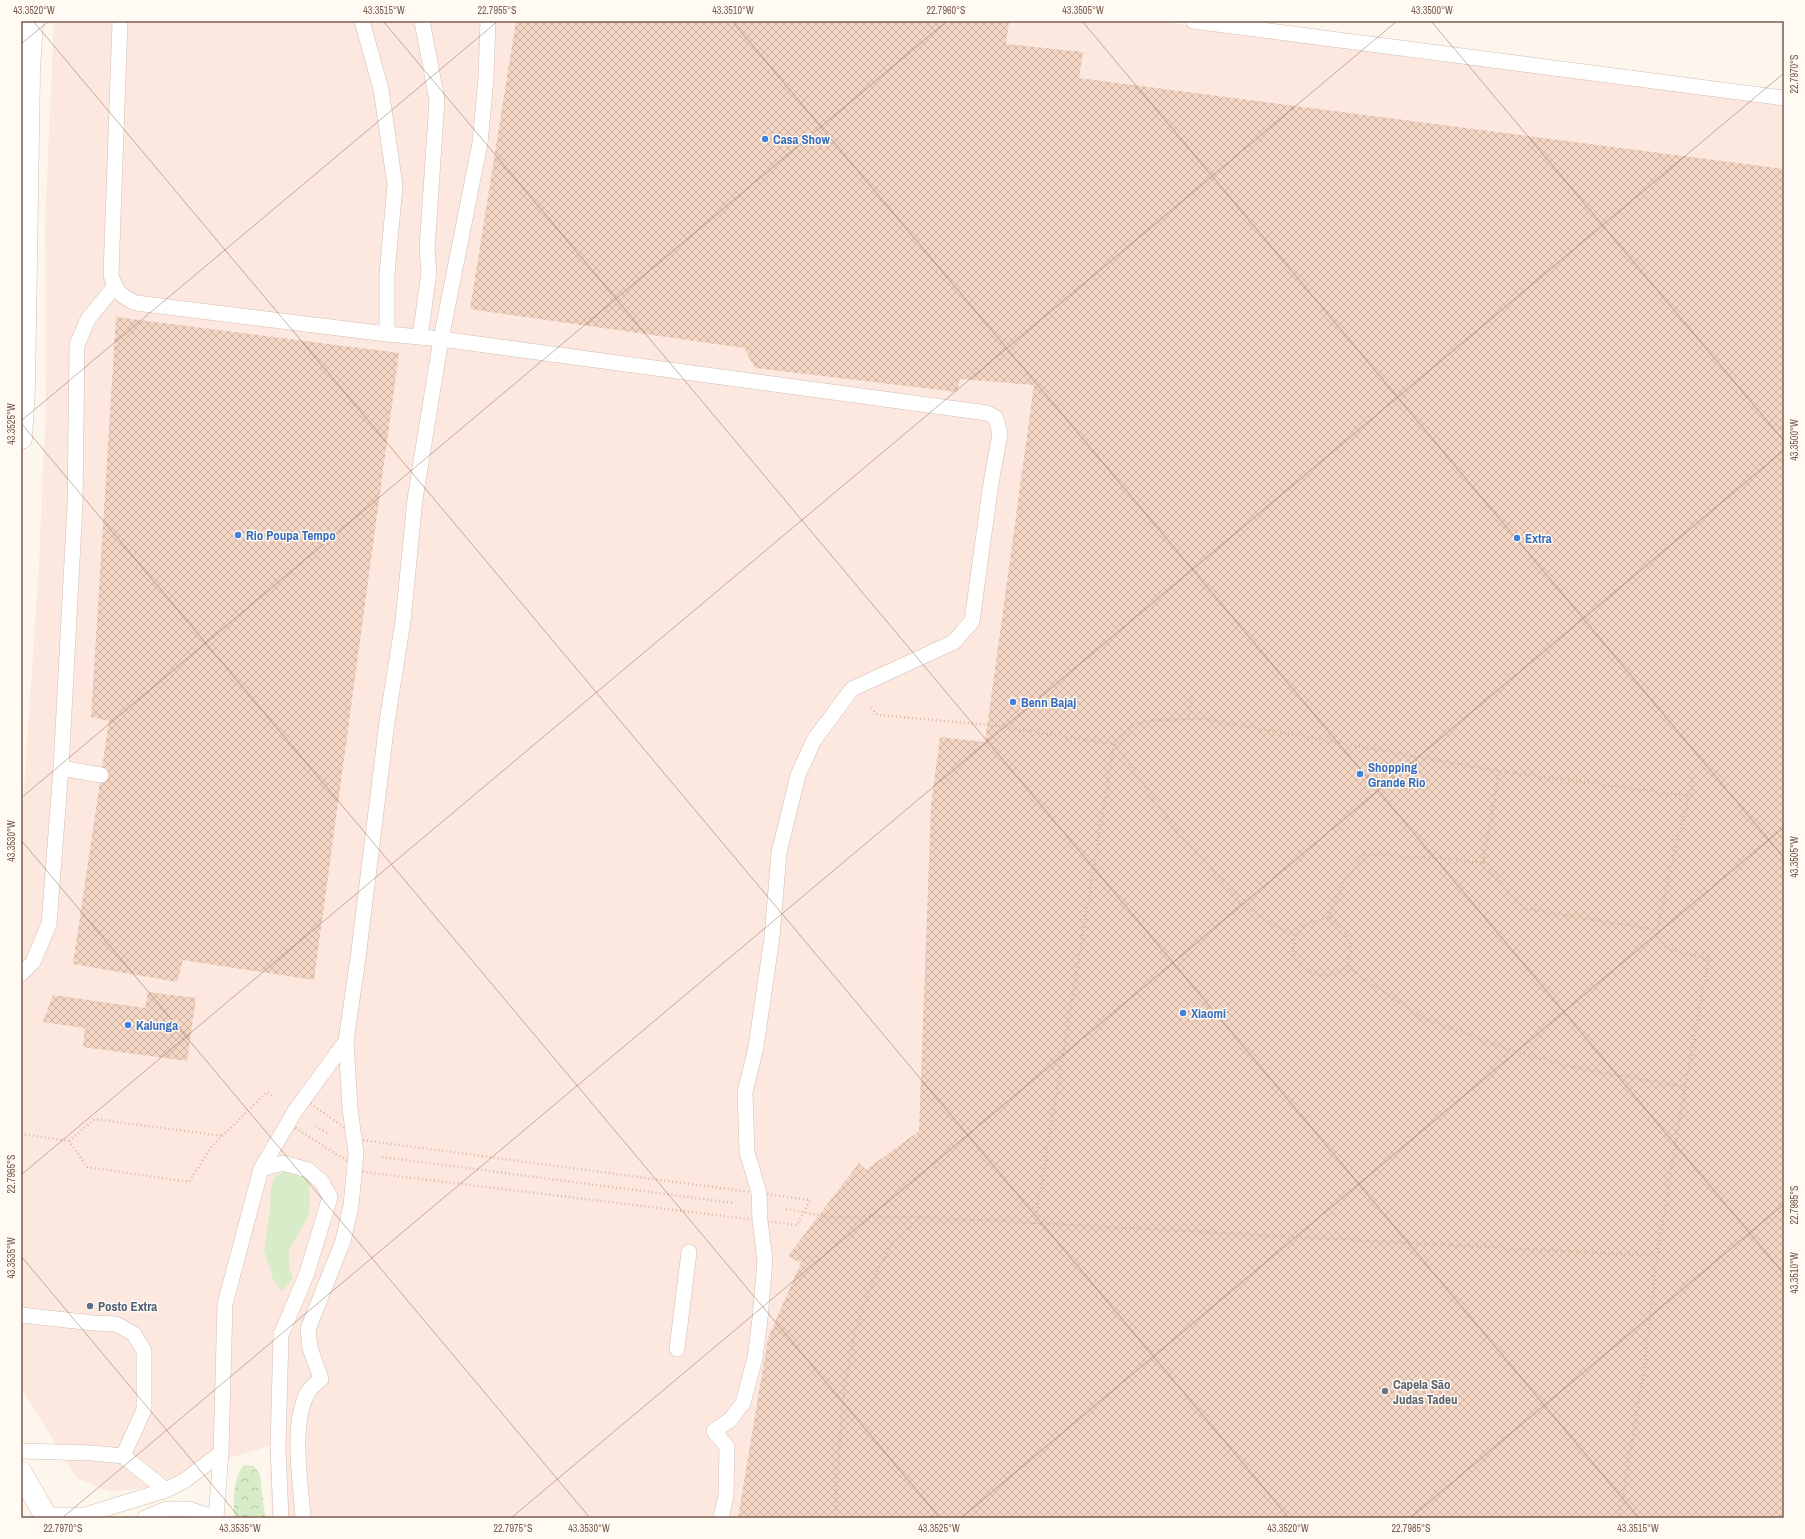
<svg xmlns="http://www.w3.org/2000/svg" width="1805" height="1539" font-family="'Archivo Narrow',sans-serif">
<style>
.commercial{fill:#fde8e0}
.grass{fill:#d8ecc9}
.park{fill:url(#park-crowns)}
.building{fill:url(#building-cross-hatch)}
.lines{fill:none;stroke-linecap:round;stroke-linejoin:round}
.service-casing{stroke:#d1beb0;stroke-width:16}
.secondary-casing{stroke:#d6c0b0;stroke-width:23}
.path{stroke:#d9b8a5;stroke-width:2.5;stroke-dasharray:1 3;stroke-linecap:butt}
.service{stroke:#fff;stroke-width:15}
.secondary{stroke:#fff;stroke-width:22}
.ticks{fill:none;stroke:#7a5c4d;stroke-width:1;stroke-opacity:0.45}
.shop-dot{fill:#3f7fe0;stroke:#fffaf3;stroke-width:1.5}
.service-dot{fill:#5c6f8a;stroke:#fffaf3;stroke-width:1.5}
.worship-dot{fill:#6b7280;stroke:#fffaf3;stroke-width:1.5}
.labels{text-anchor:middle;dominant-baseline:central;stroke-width:3;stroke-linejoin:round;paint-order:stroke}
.shop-label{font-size:13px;font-weight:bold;fill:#366cbe;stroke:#fffaf3;text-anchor:start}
.service-label{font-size:13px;font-weight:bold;fill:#4e5e75;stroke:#fffaf3;text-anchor:start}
.worship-label{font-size:13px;font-weight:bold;fill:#5b616d;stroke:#fffaf3;text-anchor:start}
.neatline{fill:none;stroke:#7a5c4d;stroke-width:1.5}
.ticks-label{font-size:10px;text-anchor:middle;fill:#7a5c4d}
</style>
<defs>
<pattern id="park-crowns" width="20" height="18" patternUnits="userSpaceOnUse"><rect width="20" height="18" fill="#d8ecc9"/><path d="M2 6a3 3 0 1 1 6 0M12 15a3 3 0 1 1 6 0" fill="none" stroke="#b4c2a5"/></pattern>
<pattern id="building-cross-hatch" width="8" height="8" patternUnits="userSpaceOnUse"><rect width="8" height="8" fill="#f3d5c3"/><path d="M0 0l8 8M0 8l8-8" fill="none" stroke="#cab0a1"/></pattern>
</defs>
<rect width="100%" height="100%" fill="#fdf6ec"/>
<path class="commercial" d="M 54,21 L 1156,21 L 1784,105 L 1784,1518 L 272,1518 L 269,1446 L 179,1474 L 151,1487 L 110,1492 L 77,1478 L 21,1388 L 21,831 L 39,566 L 46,401 L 45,225 Z"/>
<path class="grass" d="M 285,1171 L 302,1175 L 309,1182 L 310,1204 L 309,1215 L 289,1250 L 289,1267 L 293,1278 L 282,1292 L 273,1279 L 264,1250 L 270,1210 L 271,1188 L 275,1177 Z"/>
<path class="park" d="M 244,1465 L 254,1466 L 260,1475 L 265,1518 L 234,1518 C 234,1499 232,1480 244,1465 Z"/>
<g class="building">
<path d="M 516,21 L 1009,21 L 1006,44 L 1083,52 L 1079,78 L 1784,169 L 1784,1518 L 738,1518 L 768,1338 L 801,1263 L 788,1256 L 859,1163 L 866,1170 L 919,1131 L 931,806 L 940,737 L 985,742 L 1034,385 L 960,379 L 957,392 L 755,368 L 744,348 L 470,309 Z"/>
<path d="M 116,317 L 399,353 L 314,980 L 183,960 L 177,982 L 73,964 L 109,721 L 91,717 Z"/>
<path d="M 148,992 L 196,998 L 187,1061 L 83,1047 L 85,1028 L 43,1022 L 53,995 L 145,1008 Z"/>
</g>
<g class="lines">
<g class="service-casing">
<g id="service">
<path d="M 120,21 L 111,275 C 116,291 120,296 136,303 L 387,334 L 441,339 L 987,413 L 996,418 L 1000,434 L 991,483 L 972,621 L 954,642 L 852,689 L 814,740 L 798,775 L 779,853 L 772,937 L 756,1047 L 745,1092 L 747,1152 L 759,1193 L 760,1221 L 765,1260 L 760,1319 L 755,1358 L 743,1403 L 730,1420 L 714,1431 L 727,1447 L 726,1496 L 721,1518"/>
<path d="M 362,21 L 381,89 L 395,185 L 387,275 L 387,334"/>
<path d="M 1193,21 L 1784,98"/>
<path d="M 420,337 L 429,272 L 427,249 L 437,100 L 422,21"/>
<path d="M 61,768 L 101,775"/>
<path d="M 21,974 L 33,962 L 49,924 L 61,768 L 75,505 L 77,345 L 88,319 L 115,286"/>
<path d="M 261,1169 L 283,1163 L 308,1170 L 322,1182 L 330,1197 L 307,1273 L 281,1335 L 278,1447 L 281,1518"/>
<path d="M 21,1315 L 93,1323 L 116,1324 L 134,1334 L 144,1351 L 144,1410 L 123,1456"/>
<path d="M 677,1349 L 689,1252"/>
<path d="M 21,1451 L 92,1453 L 123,1456 L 166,1490"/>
<path d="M 45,1515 L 85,1515 L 166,1490 L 184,1481 L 221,1453"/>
<path d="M 145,1518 L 167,1509 L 189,1509 L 216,1518"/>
<path d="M 216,1518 L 221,1453 L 225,1304 L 261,1169 L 295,1111 L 346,1041 L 358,958 L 387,722 L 403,621 L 415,499 L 441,339 L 480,143 L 486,78 L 488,21"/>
<path d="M 303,1518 C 301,1483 290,1424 308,1392 C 311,1387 317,1383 321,1379 L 310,1348 L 308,1329 L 343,1241 L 351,1206 L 356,1153 L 350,1109 L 346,1041"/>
</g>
</g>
<g class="secondary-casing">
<g id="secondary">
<path d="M 21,438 L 24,388 L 29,70 L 32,21"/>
<path d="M 21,1473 L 47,1518"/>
</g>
</g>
<g class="path">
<path d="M 871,708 L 878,715 L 988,725 L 1115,744 L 1134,724 L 1153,720 L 1204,719 L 1499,771 L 1690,796"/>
<path d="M 1189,719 L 1192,697"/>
<path d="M 1115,744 L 1172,825 L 1247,909 L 1283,930 L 1295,935 L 1305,924 L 1329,917 C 1346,932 1358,942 1346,965 L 1361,977 L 1425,1019 L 1517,1052 L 1581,1069 L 1685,1087"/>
<path d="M 1483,863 L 1523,908 L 1657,930"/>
<path d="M 1329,917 L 1342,885 L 1364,855 L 1428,857 L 1483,863 L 1499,771"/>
<path d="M 1295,935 L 1293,952 C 1303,973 1329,986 1346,965"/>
<path d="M 304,1099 L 362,1140 L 810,1200 L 797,1225 L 364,1172 L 288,1123 Z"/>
<path d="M 316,1126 L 327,1133"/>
<path d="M 21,1134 L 69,1141 L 87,1167 L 189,1182 L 212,1146 L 267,1092 L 274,1097"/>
<path d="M 69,1141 L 95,1119 L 223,1136"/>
<path d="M 382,1157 L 734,1203"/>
<path d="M 786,1209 L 830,1217 L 920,1217 L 1657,1256"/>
<path d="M 1035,1224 L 1114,745"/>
<path d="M 834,1518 L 843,1398 L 854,1336 L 876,1273 L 892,1244 L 920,1218"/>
<path d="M 1619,1518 L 1645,1365 L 1657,1256 L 1685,1087 L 1709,959 L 1666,948 L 1658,939 L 1657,930 L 1677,840 L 1690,796 L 1694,772"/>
</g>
<use href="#service" class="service"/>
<use href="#secondary" class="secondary"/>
</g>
<path class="ticks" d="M 33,21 L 1289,1518M 383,21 L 1639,1518M 732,21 L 1784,1274M 1082,21 L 1784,858M 1431,21 L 1784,441M 1781,21 L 1784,24M 21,44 L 49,21M 21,421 L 498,21M 21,423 L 940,1518M 21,798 L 947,21M 21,840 L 590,1518M 21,1175 L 1397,21M 21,1256 L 240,1518M 62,1518 L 1784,73M 511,1518 L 1784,450M 961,1518 L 1784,827M 1410,1518 L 1784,1204"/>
<g class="shop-dot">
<circle cx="765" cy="139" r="4"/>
<circle cx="238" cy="535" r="4"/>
<circle cx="1517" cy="538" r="4"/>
<circle cx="1013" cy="702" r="4"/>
<circle cx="1360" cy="774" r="4"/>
<circle cx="1183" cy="1013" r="4"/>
<circle cx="128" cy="1025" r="4"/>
</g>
<circle class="service-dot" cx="90" cy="1306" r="4"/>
<circle class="worship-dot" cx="1385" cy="1391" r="4"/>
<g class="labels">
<g class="shop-label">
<text x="773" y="139">Casa Show</text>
<text x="246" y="535">Rio Poupa Tempo</text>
<text x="1525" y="538">Extra</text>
<text x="1021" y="702">Benn Bajaj</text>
<text x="1368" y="767">Shopping<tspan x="1368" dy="15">Grande Rio</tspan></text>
<text x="1191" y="1013">Xiaomi</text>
<text x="136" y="1025">Kalunga</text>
</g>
<g class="service-label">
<text x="98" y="1306">Posto Extra</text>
</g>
<g class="worship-label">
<text x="1393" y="1384">Capela São<tspan x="1393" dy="15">Judas Tadeu</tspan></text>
</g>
</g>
<rect width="1805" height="1539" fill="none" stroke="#fffaf3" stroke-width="44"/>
<rect x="22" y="22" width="1761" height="1495" class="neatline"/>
<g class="ticks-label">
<text x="34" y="14">43.3520°W</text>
<text x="384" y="14">43.3515°W</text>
<text x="497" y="14">22.7955°S</text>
<text x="733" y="14">43.3510°W</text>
<text x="946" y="14">22.7960°S</text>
<text x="1083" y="14">43.3505°W</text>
<text x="1432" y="14">43.3500°W</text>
<text transform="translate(1794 74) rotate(-90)" y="4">22.7970°S</text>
<text transform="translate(11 424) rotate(-90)" y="4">43.3525°W</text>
<text transform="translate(1794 440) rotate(-90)" y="4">43.3500°W</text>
<text transform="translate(11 841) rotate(-90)" y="4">43.3530°W</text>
<text transform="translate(1794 857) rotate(-90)" y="4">43.3505°W</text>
<text transform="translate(11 1174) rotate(-90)" y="4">22.7965°S</text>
<text transform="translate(1794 1205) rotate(-90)" y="4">22.7985°S</text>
<text transform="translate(11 1258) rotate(-90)" y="4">43.3535°W</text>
<text transform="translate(1794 1273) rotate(-90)" y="4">43.3510°W</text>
<text x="63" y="1532">22.7970°S</text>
<text x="240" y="1532">43.3535°W</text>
<text x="513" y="1532">22.7975°S</text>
<text x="589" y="1532">43.3530°W</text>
<text x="939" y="1532">43.3525°W</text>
<text x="1288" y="1532">43.3520°W</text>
<text x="1411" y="1532">22.7985°S</text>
<text x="1638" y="1532">43.3515°W</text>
</g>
</svg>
